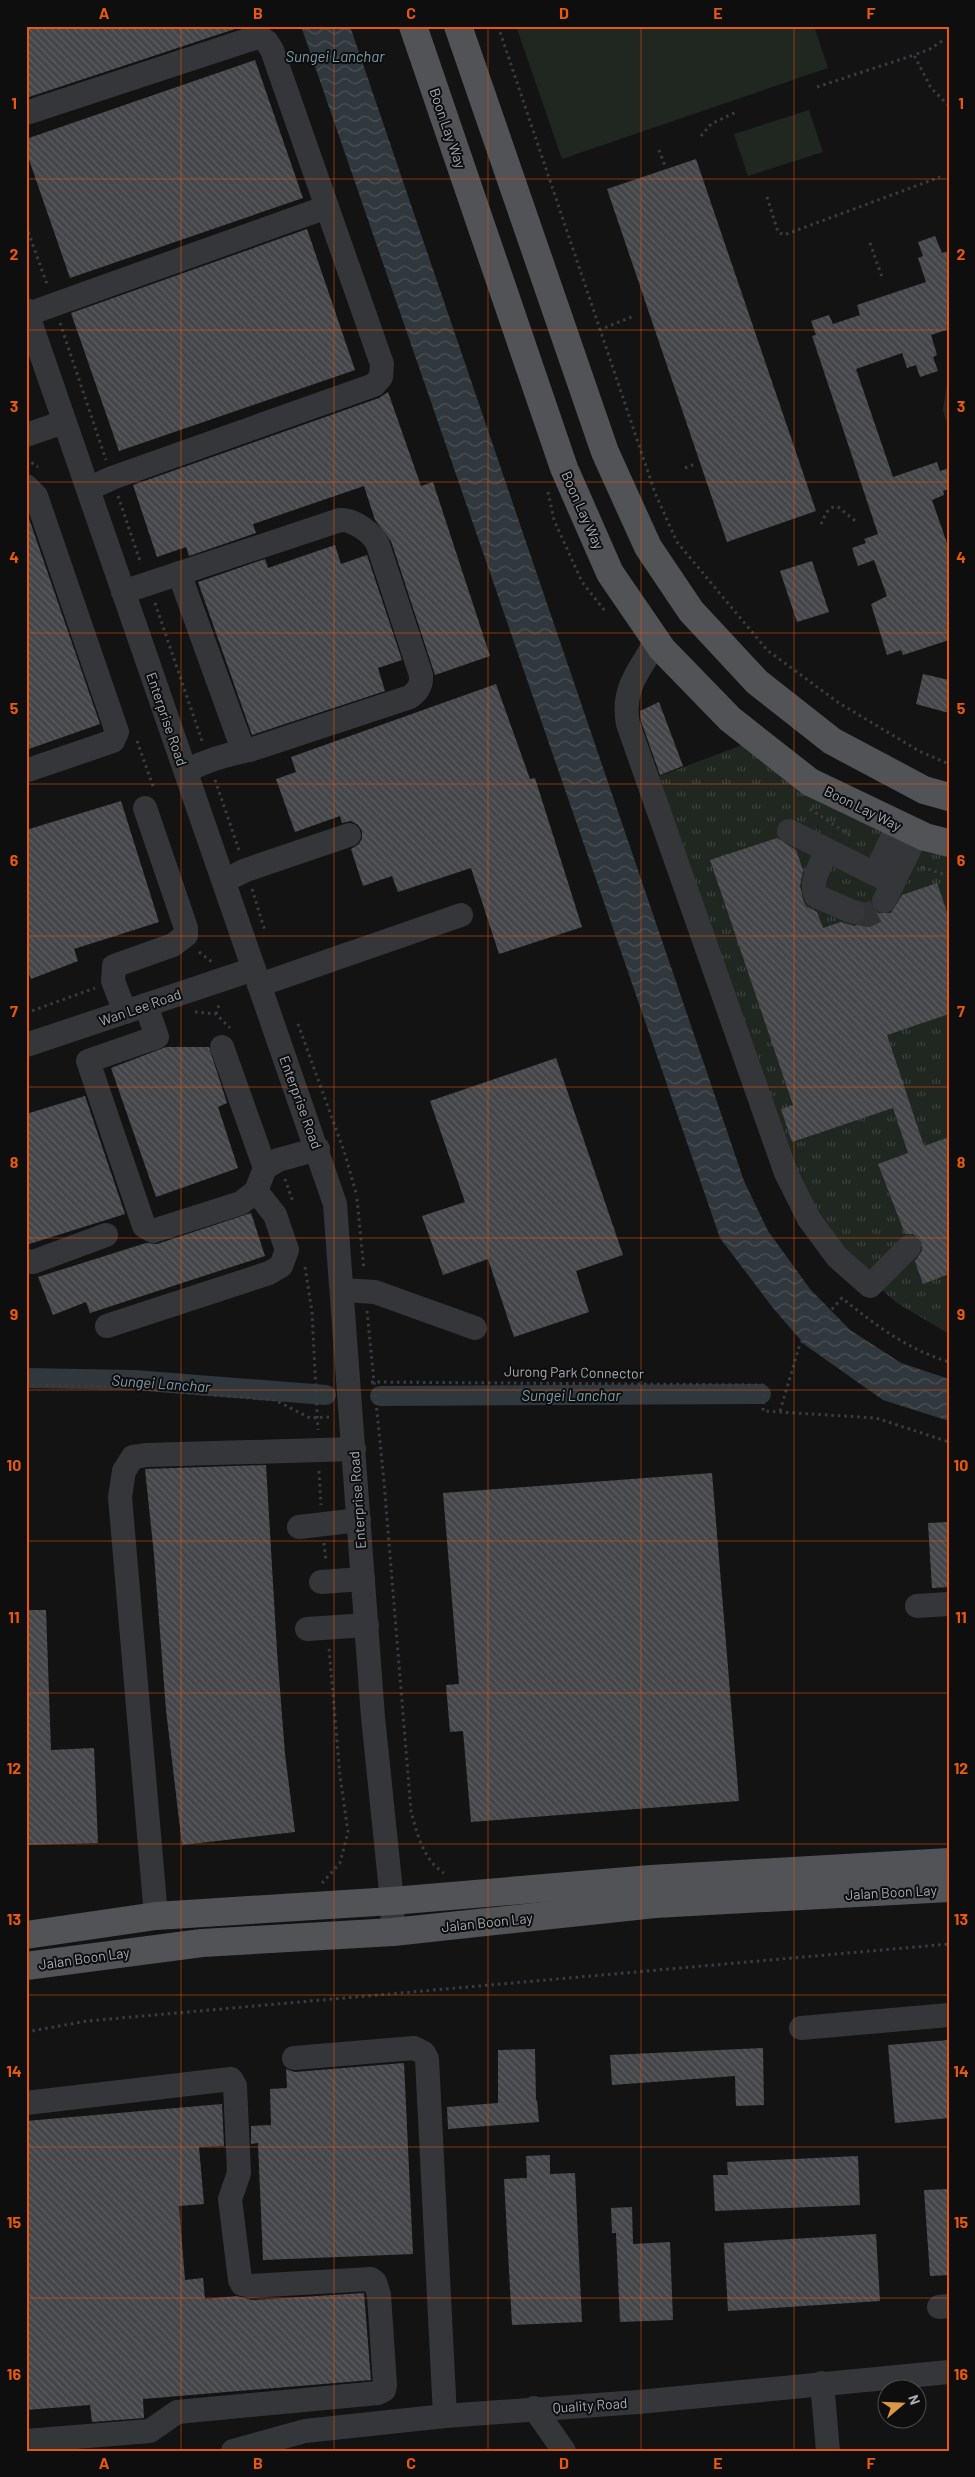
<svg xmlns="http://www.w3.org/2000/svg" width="975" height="2477" font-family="Barlow,sans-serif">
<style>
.grass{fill:#202620}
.park{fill:url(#park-tufts)}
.water{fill:url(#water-waves)}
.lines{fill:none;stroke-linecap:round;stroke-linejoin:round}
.canal{stroke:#30383d;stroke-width:20}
.building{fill:url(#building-back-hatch)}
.minor-tunnel{stroke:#303234;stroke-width:24;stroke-dasharray:24 12;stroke-linecap:butt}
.path{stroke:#3a3c40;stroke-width:3;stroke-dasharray:2.5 4;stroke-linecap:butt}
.minor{stroke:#343639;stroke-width:24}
.major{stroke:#515357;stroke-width:28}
.grid{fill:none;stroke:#e8590c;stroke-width:1;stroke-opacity:0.55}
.labels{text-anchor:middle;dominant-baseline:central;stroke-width:4;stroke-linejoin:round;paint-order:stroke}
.street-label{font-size:14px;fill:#a6acb3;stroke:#0e0e0f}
.water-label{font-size:15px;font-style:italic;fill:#819caa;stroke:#0e0e0f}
.neatline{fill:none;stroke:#e8590c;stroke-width:2}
.grid-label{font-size:16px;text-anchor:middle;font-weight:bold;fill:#e8590c}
</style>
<defs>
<pattern id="park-tufts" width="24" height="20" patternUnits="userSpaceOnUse" patternTransform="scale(1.25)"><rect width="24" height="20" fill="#202620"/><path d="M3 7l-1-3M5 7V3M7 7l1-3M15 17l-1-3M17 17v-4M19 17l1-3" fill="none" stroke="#3d433e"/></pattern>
<pattern id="water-waves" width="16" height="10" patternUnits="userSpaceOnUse" patternTransform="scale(1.25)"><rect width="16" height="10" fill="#30383d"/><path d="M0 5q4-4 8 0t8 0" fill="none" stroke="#4b5257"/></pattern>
<pattern id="building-back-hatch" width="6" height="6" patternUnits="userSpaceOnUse" patternTransform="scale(1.25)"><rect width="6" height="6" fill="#454649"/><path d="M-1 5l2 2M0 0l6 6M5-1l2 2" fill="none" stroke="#5d5e61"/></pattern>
</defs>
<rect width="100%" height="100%" fill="#131314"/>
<g class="grass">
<path d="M 516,26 L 814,26 L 828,68 L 562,159 Z"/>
<path d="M 809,110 L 823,152 L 748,176 L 734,134 Z"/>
</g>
<g class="park">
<path d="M 949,371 L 949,429 L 943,410 Z"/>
<path d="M 745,744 L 949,855 L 949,1334 L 897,1303 L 840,1254 L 812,1216 L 654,778 Z"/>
</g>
<path class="water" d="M 301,26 L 350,26 L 744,1181 L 768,1231 L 810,1289 L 850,1330 L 901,1363 L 949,1379 L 949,1421 L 883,1400 L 805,1345 L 773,1308 L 720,1238 Z"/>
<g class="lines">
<g class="canal">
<path d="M 26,1378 L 134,1380 L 326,1395"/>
<path d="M 380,1396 L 761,1394"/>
</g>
</g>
<g class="building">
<path d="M 26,26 L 235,26 L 235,29 L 26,98 Z"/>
<path d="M 255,60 L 303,198 L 70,278 L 26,151 L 26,139 Z"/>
<path d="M 696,159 L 816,511 L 727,542 L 607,189 Z"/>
<path d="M 307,229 L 355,370 L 119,451 L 71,313 Z"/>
<path d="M 935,236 L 942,253 L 949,251 L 949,329 L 931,335 L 937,355 L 933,357 L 938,371 L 920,377 L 916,365 L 907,368 L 902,353 L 856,369 L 893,477 L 937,462 L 940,471 L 949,468 L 949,489 L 943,491 L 944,495 L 932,500 L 949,549 L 949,640 L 903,655 L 901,650 L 887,655 L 871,604 L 887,596 L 874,560 L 858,566 L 852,548 L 866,543 L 864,539 L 878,534 L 812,336 L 816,335 L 811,321 L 829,315 L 833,324 L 860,315 L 857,305 L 926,282 L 918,258 L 923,256 L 918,242 Z"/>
<path d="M 388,392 L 421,486 L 433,482 L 490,656 L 435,675 L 391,541 L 375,520 L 364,486 L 253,524 L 256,533 L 189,556 L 186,547 L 157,557 L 133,485 L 379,398 Z"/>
<path d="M 26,510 L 100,724 L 26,750 Z"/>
<path d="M 335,545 L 341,564 L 367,555 L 402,660 L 378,668 L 385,691 L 252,735 L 198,582 L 265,559 L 268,568 Z"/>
<path d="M 812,561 L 829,612 L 797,622 L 780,571 Z"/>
<path d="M 923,674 L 949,680 L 949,713 L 916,704 Z"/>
<path d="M 496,684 L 530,779 L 535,778 L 582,927 L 499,954 L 471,868 L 398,892 L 392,876 L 363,886 L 351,849 L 359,844 L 362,838 L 362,831 L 358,825 L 351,821 L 342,823 L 340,816 L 295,832 L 276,779 L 296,772 L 291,757 Z"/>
<path d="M 659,702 L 683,766 L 660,775 L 641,721 L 640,711 Z"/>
<path d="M 121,801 L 159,922 L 74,949 L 78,961 L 31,979 L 26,966 L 26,830 Z"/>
<path d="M 777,838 L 796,850 L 803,870 L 800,886 L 803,900 L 806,906 L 817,912 L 823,928 L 841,922 L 854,926 L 861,923 L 866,917 L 866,907 L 871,905 L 878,913 L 891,913 L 902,895 L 937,883 L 949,918 L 949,1014 L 887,1035 L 924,1146 L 949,1137 L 949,1274 L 923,1284 L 915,1261 L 922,1251 L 922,1243 L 913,1234 L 905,1234 L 878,1164 L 908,1153 L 893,1108 L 792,1142 L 781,1109 L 793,1105 L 710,860 Z"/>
<path d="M 166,1047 L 209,1047 L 227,1103 L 218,1107 L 238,1168 L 156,1197 L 111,1068 Z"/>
<path d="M 556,1058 L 623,1255 L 576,1271 L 589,1312 L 514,1337 L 488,1259 L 443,1275 L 422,1216 L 465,1202 L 430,1101 Z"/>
<path d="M 85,1096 L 125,1214 L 26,1245 L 26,1114 Z"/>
<path d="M 251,1213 L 265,1256 L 90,1313 L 86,1302 L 53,1315 L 38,1277 L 146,1243 L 157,1244 Z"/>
<path d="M 266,1465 L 277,1651 L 285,1754 L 295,1832 L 182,1845 L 166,1710 L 154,1555 L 145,1469 Z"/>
<path d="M 712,1473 L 739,1801 L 471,1822 L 463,1731 L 450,1732 L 446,1685 L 459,1684 L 443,1493 Z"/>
<path d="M 949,1522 L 949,1587 L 932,1588 L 928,1523 Z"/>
<path d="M 26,1610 L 46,1610 L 51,1750 L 94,1748 L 98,1843 L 26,1845 Z"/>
<path d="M 949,2040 L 949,2118 L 895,2123 L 888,2045 Z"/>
<path d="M 763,2048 L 764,2105 L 736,2106 L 735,2076 L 612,2085 L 610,2055 Z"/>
<path d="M 535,2049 L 536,2101 L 537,2100 L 539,2122 L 448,2129 L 447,2107 L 498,2103 L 498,2050 Z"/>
<path d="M 404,2063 L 413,2254 L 263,2260 L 258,2143 L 251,2144 L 251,2126 L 271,2125 L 270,2089 L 287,2088 L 286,2069 L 295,2072 Z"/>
<path d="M 222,2104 L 224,2146 L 199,2147 L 204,2204 L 179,2206 L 185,2280 L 203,2278 L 205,2299 L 237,2296 L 252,2300 L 364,2293 L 371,2380 L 143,2399 L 144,2418 L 92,2422 L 90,2405 L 26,2410 L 26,2121 Z"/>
<path d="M 550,2155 L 550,2174 L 575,2173 L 582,2322 L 512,2325 L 504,2179 L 527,2178 L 526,2156 Z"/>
<path d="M 858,2156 L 860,2205 L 715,2211 L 713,2175 L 728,2175 L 727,2162 Z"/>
<path d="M 949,2189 L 949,2275 L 930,2276 L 924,2190 Z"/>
<path d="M 632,2207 L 633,2244 L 670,2242 L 673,2320 L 620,2322 L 616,2233 L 612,2233 L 611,2208 Z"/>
<path d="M 876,2234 L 880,2301 L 728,2311 L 724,2243 Z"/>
</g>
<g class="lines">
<path class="minor-tunnel" d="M 853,912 L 868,915 L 881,908 L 884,901"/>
<g class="path">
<path d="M 498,26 L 655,493 L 677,542 L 767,650 L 839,703 L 919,751 L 949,764"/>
<path d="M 942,41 L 930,49 L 914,55 L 931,88 L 949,106"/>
<path d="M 817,87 L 914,55"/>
<path d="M 701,136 L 711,124 L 736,112"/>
<path d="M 659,150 L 665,166"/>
<path d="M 767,197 L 778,232 L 784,235 L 940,177"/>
<path d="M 26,226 L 47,284"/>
<path d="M 870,243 L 882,277"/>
<path d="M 60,323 L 106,460"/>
<path d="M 599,330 L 634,316"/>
<path d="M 26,459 L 38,467"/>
<path d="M 685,468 L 697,463"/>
<path d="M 548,492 L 554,520 L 582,582 L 605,611"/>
<path d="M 118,496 L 141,564"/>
<path d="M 821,524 C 825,516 828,505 838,507 L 858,523"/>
<path d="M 155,603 L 202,741"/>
<path d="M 137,741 L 154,789"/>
<path d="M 215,780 L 239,850"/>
<path d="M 810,809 L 851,836"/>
<path d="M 922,867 L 949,876"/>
<path d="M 252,889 L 265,931"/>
<path d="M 199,952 L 212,962"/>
<path d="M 195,1012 L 216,1014 L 230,1028"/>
<path d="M 26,1013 L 95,988"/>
<path d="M 216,1014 L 220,1002"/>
<path d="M 298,1024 L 345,1154 L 356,1193"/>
<path d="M 285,1179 L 293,1202"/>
<path d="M 357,1199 L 364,1270"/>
<path d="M 305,1267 L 312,1312 L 318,1430"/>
<path d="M 367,1311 L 384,1482 L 411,1811 C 417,1833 423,1860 444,1873"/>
<path d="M 371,1382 L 764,1385 L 763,1411 L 876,1418 L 949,1442"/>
<path d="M 26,1385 L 118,1387 L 275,1400 L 310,1418 L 330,1417"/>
<path d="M 780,1411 L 800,1344 L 842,1298 C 875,1325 907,1349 949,1362"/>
<path d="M 319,1471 L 321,1505"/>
<path d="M 324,1543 L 326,1562"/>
<path d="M 322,1883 L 340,1863 L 348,1832 L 340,1776 L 329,1648"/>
<path d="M 26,2032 L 87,2021 L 949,1944"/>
</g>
<g class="minor">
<path d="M 26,113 L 248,40 L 260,37 L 267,42 L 272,50 L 382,364 L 381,377 L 374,385 L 112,478 L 88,489"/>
<path d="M 26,310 L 335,1204 L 373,1717 L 392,1901 L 393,1932"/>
<path d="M 28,314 L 327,207"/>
<path d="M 26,435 L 64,422"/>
<path d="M 26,486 L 36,496 L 117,732 L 113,741 L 28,770"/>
<path d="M 179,573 L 243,750"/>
<path d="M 123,592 L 340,520 C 353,519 373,533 378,545 L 421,675 C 422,685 418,691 410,697 L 250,750 C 227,754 207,760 186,771"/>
<path d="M 657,640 C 640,670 621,688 628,724 L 786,1173 L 809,1219 L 837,1257 L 870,1286 L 909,1247"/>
<path d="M 789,831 L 893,883"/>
<path d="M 826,852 C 821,865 809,882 816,896 L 853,912"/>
<path d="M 875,874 L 898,825"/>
<path d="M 224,881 L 246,870 L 349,835"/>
<path d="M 884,901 L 917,834"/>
<path d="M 259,985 L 461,915"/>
<path d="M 146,1005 L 157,1037 L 88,1061 L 144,1226 L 153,1231 L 241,1203 L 256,1191 L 265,1168 L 278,1160 L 318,1149"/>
<path d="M 125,1012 L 113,981 L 114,966 L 173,945 L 186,935 L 186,928 L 145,808"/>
<path d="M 26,1045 L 254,969"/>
<path d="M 222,1047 L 265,1168"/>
<path d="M 26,1261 L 33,1262 L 106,1235"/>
<path d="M 342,1290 L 375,1292 L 475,1328"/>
<path d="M 107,1326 L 269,1273 L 281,1266 L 287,1250 L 275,1215 L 256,1191"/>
<path d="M 299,1527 L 359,1520"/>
<path d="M 321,1582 L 363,1579"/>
<path d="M 917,1606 L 949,1604"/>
<path d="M 307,1629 L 367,1625"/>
<path d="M 156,1916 L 120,1497 L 124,1471 L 133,1457 L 147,1455 L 354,1449"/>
<path d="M 801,2028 L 949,2015"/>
<path d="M 294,2058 L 414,2048 L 424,2053 L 427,2059 L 445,2416"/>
<path d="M 26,2103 L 231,2079 L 235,2086 L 239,2173 L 230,2199 L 240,2280 L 242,2284 L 251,2286 L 371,2279 L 375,2282 L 379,2295 L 385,2385 L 384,2390 L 378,2393 L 177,2412 L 150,2431 L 26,2441"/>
<path d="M 939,2307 L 949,2306"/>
<path d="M 822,2383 L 828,2451"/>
<path d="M 534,2408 L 564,2451"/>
<path d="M 233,2451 L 305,2431 L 445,2416 L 638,2402 L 949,2372"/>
</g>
<g class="major">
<path d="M 413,26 L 564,468 L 610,573 L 662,649 L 730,719 L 810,782 L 925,837 L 949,843"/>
<path d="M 458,26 L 605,452 L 648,547 L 691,611 L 757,682 L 832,741 L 924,790 L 949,797"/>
<path d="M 26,1935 L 156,1916 L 392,1901 L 651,1879 L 949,1862"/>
<path d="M 26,1966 L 202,1943 L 393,1932 L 655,1904 L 949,1888"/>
</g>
</g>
<path class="grid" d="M 181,26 L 181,2451M 334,26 L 334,2451M 488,26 L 488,2451M 641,26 L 641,2451M 794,26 L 794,2451M 26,179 L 949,179M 26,330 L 949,330M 26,482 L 949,482M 26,633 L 949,633M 26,784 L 949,784M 26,936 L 949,936M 26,1087 L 949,1087M 26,1238 L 949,1238M 26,1390 L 949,1390M 26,1541 L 949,1541M 26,1693 L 949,1693M 26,1844 L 949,1844M 26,1995 L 949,1995M 26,2147 L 949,2147M 26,2298 L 949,2298"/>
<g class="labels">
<g class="street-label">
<text transform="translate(448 128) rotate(71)">Boon Lay Way</text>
<text transform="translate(583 510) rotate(66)">Boon Lay Way</text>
<text transform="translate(167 719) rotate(71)">Enterprise Road</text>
<text transform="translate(863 808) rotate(26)">Boon Lay Way</text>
<text transform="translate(140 1007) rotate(-19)">Wan Lee Road</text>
<text transform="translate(301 1102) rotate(70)">Enterprise Road</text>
<text transform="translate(574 1372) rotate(1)">Jurong Park Connector</text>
<text transform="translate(357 1500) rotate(-94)">Enterprise Road</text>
<text transform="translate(891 1892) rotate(-3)">Jalan Boon Lay</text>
<text transform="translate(487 1922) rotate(-6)">Jalan Boon Lay</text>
<text transform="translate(84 1958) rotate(-8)">Jalan Boon Lay</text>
<text transform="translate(590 2405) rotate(-4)">Quality Road</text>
</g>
<g class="water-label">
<text x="335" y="56">Sungei Lanchar</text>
<text transform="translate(161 1383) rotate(4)">Sungei Lanchar</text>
<text x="571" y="1395">Sungei Lanchar</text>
</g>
</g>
<rect width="975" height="2477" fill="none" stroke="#0e0e0f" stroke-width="55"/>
<g transform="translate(902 2404) rotate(71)"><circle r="24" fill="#0e0e0f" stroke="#4b4d51"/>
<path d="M0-4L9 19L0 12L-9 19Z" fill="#da9745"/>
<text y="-8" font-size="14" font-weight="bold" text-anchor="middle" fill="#a6acb3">N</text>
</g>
<rect x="28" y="28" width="920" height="2422" class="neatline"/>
<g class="grid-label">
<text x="104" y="19">A</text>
<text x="258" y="19">B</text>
<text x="411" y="19">C</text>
<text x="564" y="19">D</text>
<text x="718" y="19">E</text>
<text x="871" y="19">F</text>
<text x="14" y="109">1</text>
<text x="961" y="109">1</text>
<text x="14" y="260">2</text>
<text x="961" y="260">2</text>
<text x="14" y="412">3</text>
<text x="961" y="412">3</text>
<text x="14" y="563">4</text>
<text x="961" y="563">4</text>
<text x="14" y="714">5</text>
<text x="961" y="714">5</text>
<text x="14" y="866">6</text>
<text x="961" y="866">6</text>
<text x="14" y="1017">7</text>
<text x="961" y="1017">7</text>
<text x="14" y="1168">8</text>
<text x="961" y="1168">8</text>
<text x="14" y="1320">9</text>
<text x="961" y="1320">9</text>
<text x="14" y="1471">10</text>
<text x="961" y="1471">10</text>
<text x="14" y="1623">11</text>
<text x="961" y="1623">11</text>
<text x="14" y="1774">12</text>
<text x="961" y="1774">12</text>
<text x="14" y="1925">13</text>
<text x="961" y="1925">13</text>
<text x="14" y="2077">14</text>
<text x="961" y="2077">14</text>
<text x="14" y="2228">15</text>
<text x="961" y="2228">15</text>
<text x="14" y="2380">16</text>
<text x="961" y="2380">16</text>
<text x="104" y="2469">A</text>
<text x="258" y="2469">B</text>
<text x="411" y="2469">C</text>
<text x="564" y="2469">D</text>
<text x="718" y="2469">E</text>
<text x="871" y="2469">F</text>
</g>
</svg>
